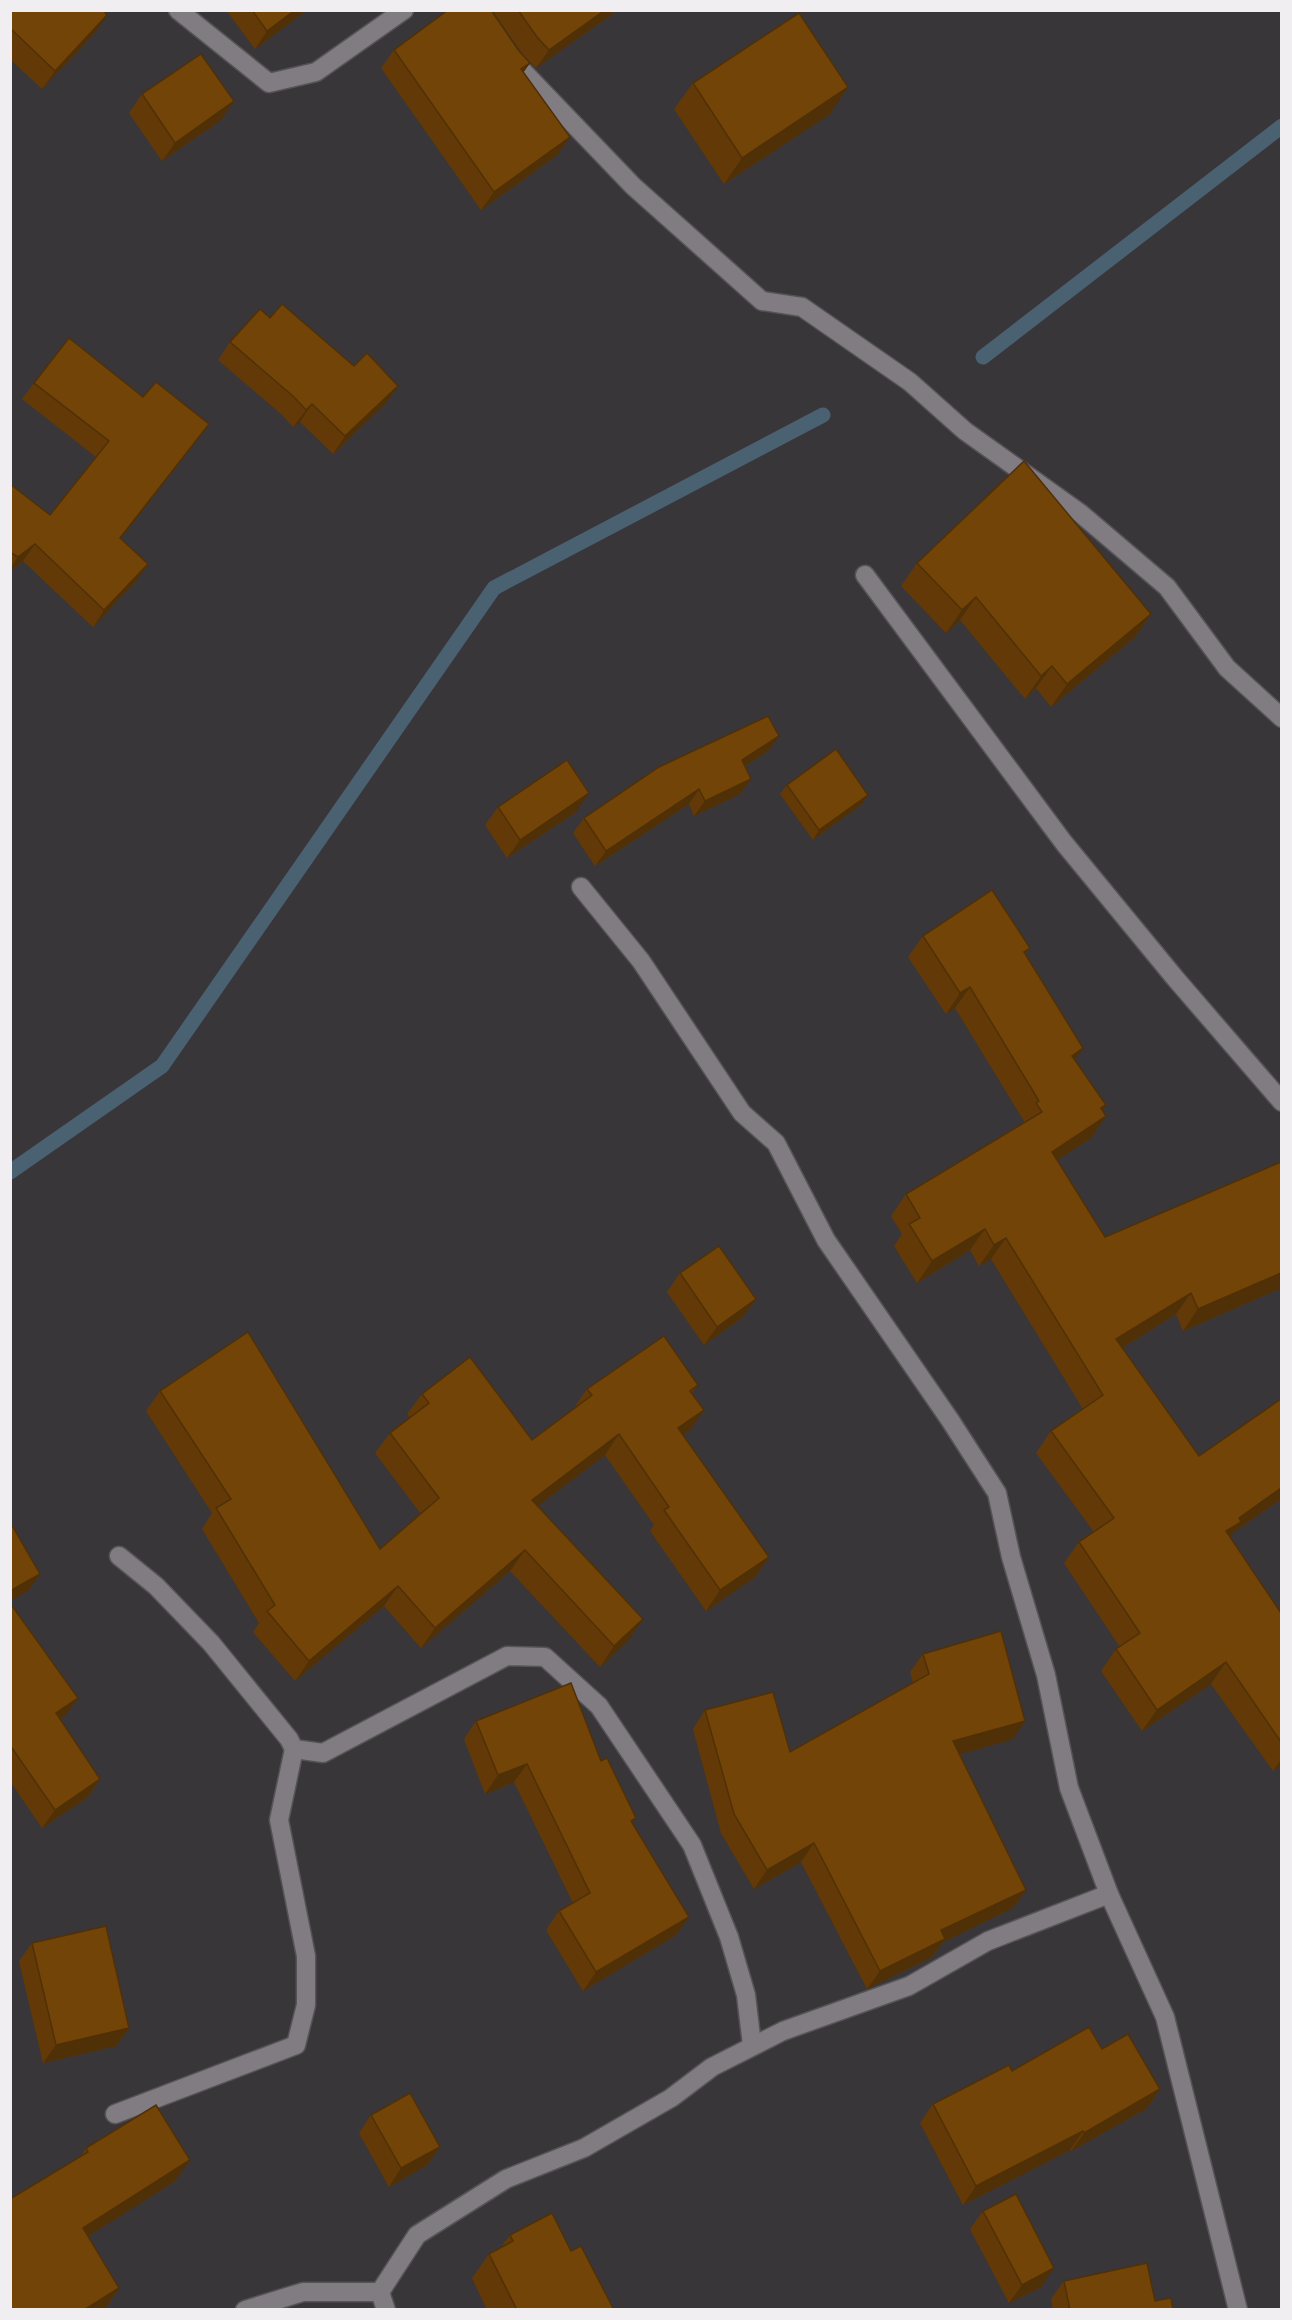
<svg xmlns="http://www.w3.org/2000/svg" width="1292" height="2320" font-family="Figtree,sans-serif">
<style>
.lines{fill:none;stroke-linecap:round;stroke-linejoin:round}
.stream{stroke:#4a6171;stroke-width:15}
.minor-casing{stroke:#565357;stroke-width:21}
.minor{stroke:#807c81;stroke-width:18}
.wall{fill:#633a07}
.shaded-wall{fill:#503006}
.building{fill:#734408;stroke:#503006;stroke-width:1.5}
</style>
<rect width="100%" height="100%" fill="#39363a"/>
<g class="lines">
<g class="stream">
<path d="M 983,357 L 1282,126"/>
<path d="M 10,1172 L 162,1066 L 494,588 L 823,415"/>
</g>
<g class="minor-casing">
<g id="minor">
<path d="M 178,10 L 269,83 L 316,72 L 404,10"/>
<path d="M 509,54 L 515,63 L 633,186 L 762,301 L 802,307 L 910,382 L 965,431 L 1080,513 L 1167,587 L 1227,668 L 1282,718"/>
<path d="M 865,575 L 1064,843 L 1175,978 L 1282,1102"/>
<path d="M 581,887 L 641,961 L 742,1113 L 776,1143 L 826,1240 L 950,1420 L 997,1493 L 1011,1557 L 1046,1675 L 1069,1788 L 1109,1894 L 1165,2017 L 1238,2310"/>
<path d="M 119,1556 L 156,1586 L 211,1643 L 289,1739 L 294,1749 L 323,1753 L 507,1656 L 545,1657 L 599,1706 L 692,1845 L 729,1937 L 746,1995 L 752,2045"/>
<path d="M 115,2114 L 296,2045 L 306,2005 L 306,1956 L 279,1820 L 294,1749"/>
<path d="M 245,2310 L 303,2292 L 380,2292"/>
<path d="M 386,2310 L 380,2292 L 417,2235 L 506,2179 L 584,2148 L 671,2098 L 712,2067 L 783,2031 L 909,1986 L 988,1941 L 1109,1894"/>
</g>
</g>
<use href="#minor" class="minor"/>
</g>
<g class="wall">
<path d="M 10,10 L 95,33 L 42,89 L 10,59 Z"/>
<path d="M 226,10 L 307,10 L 255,49 Z"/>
<path d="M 496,10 L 618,10 L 536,68 L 524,56 L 494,13 Z"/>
<path d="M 394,50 L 519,51 L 530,63 L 523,73 L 570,137 L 557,155 L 481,210 L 381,68 Z"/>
<path d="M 693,83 L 830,114 L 724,184 L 674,109 Z"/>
<path d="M 142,94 L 221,120 L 162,161 L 129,113 Z"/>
<path d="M 270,318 L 386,403 L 333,454 L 300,422 L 293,427 L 281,414 L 218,360 L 230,342 Z"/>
<path d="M 34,383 L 143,397 L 209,424 L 197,440 L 121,538 L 148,564 L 136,581 L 93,627 L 23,561 L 10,571 L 10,484 L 50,515 L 96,457 L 22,399 Z"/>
<path d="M 917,563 L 1151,614 L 1135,637 L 1051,707 L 1036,688 L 1025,699 L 960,620 L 946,633 L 901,586 Z"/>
<path d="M 779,736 L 768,751 L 745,766 L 751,779 L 740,794 L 694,816 L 689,804 L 595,866 L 573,833 L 584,818 Z"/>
<path d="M 787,785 L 862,804 L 813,840 L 780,794 Z"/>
<path d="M 498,807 L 576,812 L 507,858 L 485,825 Z"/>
<path d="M 923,936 L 1025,954 L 1075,1060 L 1106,1105 L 1102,1110 L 1091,1138 L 1057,1160 L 1105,1237 L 1281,1162 L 1281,1288 L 1183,1331 L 1176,1314 L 1122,1348 L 1199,1456 L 1281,1399 L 1281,1499 L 1234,1532 L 1230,1537 L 1281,1613 L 1281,1765 L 1273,1771 L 1211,1684 L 1142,1731 L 1101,1671 L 1116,1649 L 1120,1647 L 1064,1563 L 1079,1542 L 1094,1532 L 1036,1453 L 1051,1431 L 1083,1409 L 991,1259 L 979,1266 L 970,1250 L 917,1283 L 894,1246 L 902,1234 L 891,1216 L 906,1194 L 1021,1125 L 1024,1121 L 955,1008 L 946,1014 L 908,957 Z"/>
<path d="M 680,1273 L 743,1317 L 704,1345 L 667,1292 Z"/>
<path d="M 698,1385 L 692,1393 L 704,1410 L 690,1430 L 683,1435 L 769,1557 L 755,1577 L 706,1611 L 650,1531 L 654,1525 L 605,1455 L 537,1506 L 629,1640 L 600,1667 L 510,1571 L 421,1648 L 384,1606 L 295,1681 L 253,1632 L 259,1623 L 202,1529 L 212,1513 L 146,1411 L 160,1391 L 380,1549 L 421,1514 L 375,1453 L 390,1433 L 410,1417 L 407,1414 L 422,1394 L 532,1440 L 573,1409 L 587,1389 Z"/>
<path d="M 10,1603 L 66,1715 L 60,1719 L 100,1779 L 88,1797 L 42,1828 L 10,1781 Z"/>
<path d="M 923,1654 L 1013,1739 L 960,1754 L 1026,1890 L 1013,1908 L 943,1942 L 932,1957 L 867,1989 L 801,1862 L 754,1889 L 721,1833 L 693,1729 L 705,1710 L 790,1752 L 913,1683 L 910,1672 Z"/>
<path d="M 476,1721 L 601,1761 L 633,1823 L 676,1935 L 583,1991 L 546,1930 L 559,1911 L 573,1903 L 514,1782 L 485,1794 L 464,1739 Z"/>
<path d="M 32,1943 L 129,2028 L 116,2046 L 43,2063 L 19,1961 Z"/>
<path d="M 1102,2049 L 1160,2089 L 1147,2108 L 1071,2151 L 1070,2150 L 963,2205 L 920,2123 L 933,2104 L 1012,2071 Z"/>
<path d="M 371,2115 L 440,2147 L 427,2165 L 389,2187 L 359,2133 Z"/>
<path d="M 86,2148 L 175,2181 L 88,2236 L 119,2288 L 105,2309 L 10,2310 L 80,2157 Z"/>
<path d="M 983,2211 L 1041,2287 L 1009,2303 L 970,2229 Z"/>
<path d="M 510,2235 L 571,2251 L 614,2310 L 487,2310 L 472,2278 L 489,2254 L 501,2247 Z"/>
<path d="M 1064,2281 L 1155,2301 L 1173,2310 L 1053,2310 L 1051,2299 Z"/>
</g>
<g class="shaded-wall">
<path d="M 295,10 L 307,10 L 255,49 L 267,31 Z"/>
<path d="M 605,10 L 618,10 L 536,68 L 549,50 Z"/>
<path d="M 107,15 L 95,33 L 42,89 L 55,71 Z"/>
<path d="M 530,63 L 517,81 L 521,69 Z"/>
<path d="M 848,87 L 830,114 L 724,184 L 742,158 Z"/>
<path d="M 234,101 L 221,120 L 162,161 L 175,143 Z"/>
<path d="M 570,137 L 557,155 L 481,210 L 494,192 Z"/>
<path d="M 398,386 L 386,403 L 333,454 L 345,436 Z"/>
<path d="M 312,404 L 300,422 L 293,427 L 306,410 Z"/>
<path d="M 209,424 L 197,440 L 108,555 L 120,538 Z"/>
<path d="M 35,544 L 23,561 L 10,571 L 10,568 L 18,557 Z"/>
<path d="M 148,564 L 136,581 L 93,627 L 104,610 Z"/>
<path d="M 976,597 L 960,620 L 946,633 L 962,610 Z"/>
<path d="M 1151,614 L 1135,637 L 1051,707 L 1067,684 Z"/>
<path d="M 1052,666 L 1036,688 L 1025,699 L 1041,676 Z"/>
<path d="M 779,736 L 768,751 L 731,775 L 742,760 Z"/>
<path d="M 751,779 L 740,794 L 694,816 L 705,801 Z"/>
<path d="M 699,789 L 689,804 L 595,866 L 606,851 Z"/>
<path d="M 589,793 L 576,812 L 507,858 L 520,840 Z"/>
<path d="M 868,795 L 862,804 L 813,840 L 819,830 Z"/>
<path d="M 970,987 L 955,1008 L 946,1014 L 960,993 Z"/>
<path d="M 1083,1048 L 1068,1070 L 1072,1056 Z"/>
<path d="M 1106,1105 L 1091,1126 L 1106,1116 L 1091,1138 L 1037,1173 L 1052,1152 Z"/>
<path d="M 985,1229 L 970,1250 L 917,1283 L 932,1261 Z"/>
<path d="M 1006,1238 L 991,1259 L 979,1266 L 994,1245 Z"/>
<path d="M 1281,1273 L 1281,1288 L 1183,1331 L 1198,1309 Z"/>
<path d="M 1191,1293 L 1176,1314 L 1101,1361 L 1116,1339 Z"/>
<path d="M 756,1299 L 743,1317 L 704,1345 L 717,1327 Z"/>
<path d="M 704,1410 L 690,1430 L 664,1448 L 678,1428 Z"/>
<path d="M 619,1434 L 605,1455 L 518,1521 L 532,1500 Z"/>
<path d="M 1281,1488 L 1281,1499 L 1234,1532 L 1226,1543 L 1226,1531 L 1239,1518 Z"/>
<path d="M 525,1550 L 510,1571 L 421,1648 L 435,1628 Z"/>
<path d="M 769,1557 L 755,1577 L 706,1611 L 720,1590 Z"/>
<path d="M 40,1574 L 28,1591 L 10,1601 L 10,1591 Z"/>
<path d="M 398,1586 L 384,1606 L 295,1681 L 309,1661 Z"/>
<path d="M 643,1619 L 629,1640 L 600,1667 L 614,1646 Z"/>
<path d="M 1226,1662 L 1211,1684 L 1142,1731 L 1157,1710 Z"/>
<path d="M 78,1698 L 66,1715 L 43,1731 L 56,1713 Z"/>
<path d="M 1025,1721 L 1013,1739 L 941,1760 L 953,1741 Z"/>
<path d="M 1281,1759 L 1281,1765 L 1273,1771 Z"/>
<path d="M 527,1764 L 514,1782 L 485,1794 L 498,1775 Z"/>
<path d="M 100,1779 L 88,1797 L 42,1828 L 55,1810 Z"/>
<path d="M 814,1843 L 801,1862 L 754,1889 L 767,1870 Z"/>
<path d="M 1026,1890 L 1013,1908 L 943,1942 L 932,1957 L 867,1989 L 880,1971 L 941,1930 Z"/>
<path d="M 689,1917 L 676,1935 L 583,1991 L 596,1972 Z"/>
<path d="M 129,2028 L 116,2046 L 43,2063 L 56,2045 Z"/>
<path d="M 1160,2089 L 1147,2108 L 1071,2151 L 1084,2133 Z"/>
<path d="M 1083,2131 L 1070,2150 L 963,2205 L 976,2186 Z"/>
<path d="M 440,2147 L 427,2165 L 389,2187 L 401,2168 Z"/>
<path d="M 190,2160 L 175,2181 L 68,2249 L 83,2228 Z"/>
<path d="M 1054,2268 L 1041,2287 L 1009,2303 L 1022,2285 Z"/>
<path d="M 119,2288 L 104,2310 L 84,2310 Z"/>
</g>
<g class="building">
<path d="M 10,10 L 103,10 L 107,15 L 55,71 L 10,28 Z"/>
<path d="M 252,10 L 295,10 L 267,31 Z"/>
<path d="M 448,10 L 491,10 L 519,51 L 530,63 L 521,69 L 570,137 L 494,192 L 394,50 Z"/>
<path d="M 518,10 L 605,10 L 549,50 L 537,37 Z"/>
<path d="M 799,13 L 848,87 L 742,158 L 693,83 Z"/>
<path d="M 201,54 L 234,101 L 175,143 L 142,94 Z"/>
<path d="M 282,304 L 354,366 L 367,353 L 398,386 L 345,436 L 312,404 L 306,410 L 294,397 L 230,342 L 260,309 L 270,318 Z"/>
<path d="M 69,338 L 143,397 L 156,382 L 209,424 L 120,538 L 148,564 L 104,610 L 35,544 L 18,557 L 10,552 L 10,484 L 50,515 L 109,441 L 34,383 Z"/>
<path d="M 1024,461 L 1151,614 L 1067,684 L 1052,666 L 1041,676 L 976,597 L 962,610 L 917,563 Z"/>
<path d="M 768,716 L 779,736 L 742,760 L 751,779 L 705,801 L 699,789 L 606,851 L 584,818 L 659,767 Z"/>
<path d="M 836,749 L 868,795 L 819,830 L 787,785 Z"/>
<path d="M 567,760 L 589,793 L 520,840 L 498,807 Z"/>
<path d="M 992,890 L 1030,948 L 1024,952 L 1083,1048 L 1072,1056 L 1106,1105 L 1101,1108 L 1106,1116 L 1052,1152 L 1105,1237 L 1281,1162 L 1281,1273 L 1198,1309 L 1191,1293 L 1116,1339 L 1199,1456 L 1281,1399 L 1281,1488 L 1239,1518 L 1241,1522 L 1226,1531 L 1281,1613 L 1281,1742 L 1226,1662 L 1157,1710 L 1116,1649 L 1140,1633 L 1079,1542 L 1114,1518 L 1051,1431 L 1103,1395 L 1006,1238 L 994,1245 L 985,1229 L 932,1261 L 909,1224 L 920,1218 L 906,1194 L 1042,1112 L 1036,1103 L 1039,1101 L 970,987 L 960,993 L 923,936 Z"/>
<path d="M 719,1246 L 756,1299 L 717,1327 L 680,1273 Z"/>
<path d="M 248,1332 L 380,1549 L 439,1498 L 390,1433 L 429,1403 L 422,1394 L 470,1357 L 532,1440 L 592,1395 L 587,1389 L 664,1336 L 698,1385 L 690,1391 L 704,1410 L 678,1428 L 769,1557 L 720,1590 L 664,1510 L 669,1507 L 619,1434 L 532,1500 L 643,1619 L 614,1646 L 525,1550 L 435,1628 L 398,1586 L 309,1661 L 267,1611 L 275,1605 L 216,1508 L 231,1499 L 160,1391 Z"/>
<path d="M 10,1522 L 40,1574 L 10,1591 Z"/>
<path d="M 10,1603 L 78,1698 L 56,1713 L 100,1779 L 55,1810 L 10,1745 Z"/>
<path d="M 1001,1631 L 1025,1721 L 953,1741 L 1026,1890 L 941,1930 L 945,1939 L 880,1971 L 814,1843 L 767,1870 L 734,1814 L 705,1710 L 773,1692 L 790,1752 L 929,1674 L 923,1654 Z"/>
<path d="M 571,1683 L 601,1761 L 607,1758 L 636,1818 L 631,1821 L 689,1917 L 596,1972 L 559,1911 L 590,1893 L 527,1764 L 498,1775 L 476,1721 Z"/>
<path d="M 106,1926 L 129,2028 L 56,2045 L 32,1943 Z"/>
<path d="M 1089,2027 L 1102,2049 L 1128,2034 L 1160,2089 L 1084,2133 L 1083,2131 L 976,2186 L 933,2104 L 1009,2065 L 1012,2071 Z"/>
<path d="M 410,2093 L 440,2147 L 401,2168 L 371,2115 Z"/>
<path d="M 156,2105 L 190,2160 L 83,2228 L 119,2288 L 84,2310 L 10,2310 L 10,2199 L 88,2152 L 86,2148 Z"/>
<path d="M 1016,2194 L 1054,2268 L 1022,2285 L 983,2211 Z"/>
<path d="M 552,2213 L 571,2251 L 581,2246 L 614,2310 L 517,2310 L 489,2254 L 513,2241 L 510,2235 Z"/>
<path d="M 1147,2263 L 1155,2301 L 1171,2298 L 1173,2310 L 1070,2310 L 1064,2281 Z"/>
</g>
<rect width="1292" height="2320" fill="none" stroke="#f0eef0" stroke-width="24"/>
</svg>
